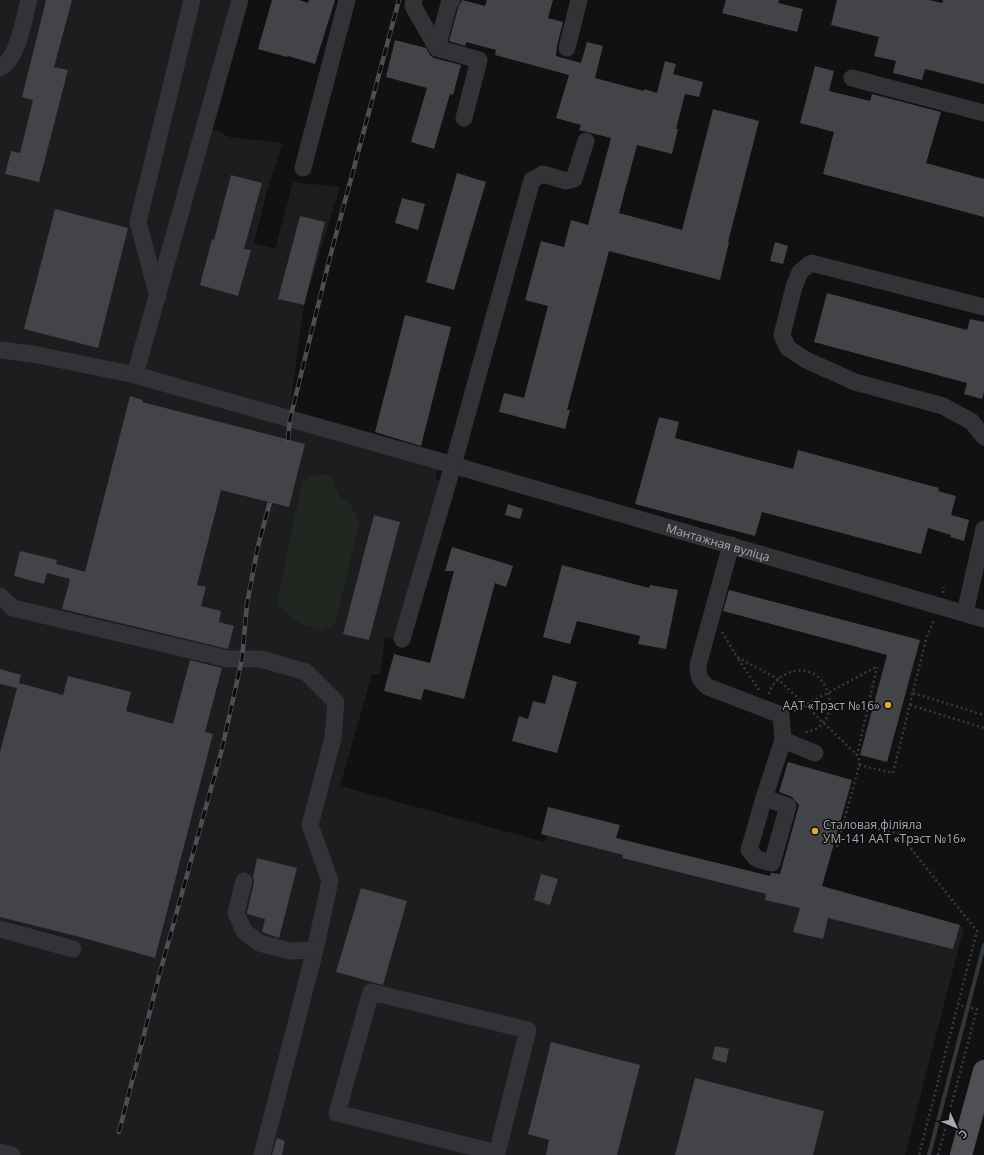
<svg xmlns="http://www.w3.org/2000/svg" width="984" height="1155" font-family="'Open Sans',sans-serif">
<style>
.built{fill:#1d1d1f}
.green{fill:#202721}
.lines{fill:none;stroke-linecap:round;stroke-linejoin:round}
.stream{stroke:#30373d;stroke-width:4}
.building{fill:#434447}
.path{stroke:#393a3e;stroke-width:2.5;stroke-dasharray:2 3;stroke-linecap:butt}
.minor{stroke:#333337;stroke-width:17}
.major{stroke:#4f5056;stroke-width:22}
.rail-casing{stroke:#4e4f54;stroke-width:4.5}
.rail{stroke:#0c0c0d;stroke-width:3;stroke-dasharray:9;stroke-linecap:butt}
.poi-dot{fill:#d9ab42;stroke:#0c0c0d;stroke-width:1.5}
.labels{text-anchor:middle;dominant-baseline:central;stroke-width:3;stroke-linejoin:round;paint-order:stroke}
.street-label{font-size:12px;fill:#a4a8b1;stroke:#0c0c0d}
.poi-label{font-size:12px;fill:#a4a8b1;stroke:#0c0c0d;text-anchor:end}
</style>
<rect width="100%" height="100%" fill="#111112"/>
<path class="built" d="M 0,0 L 246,0 L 211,129 L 219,131 L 229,137 L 283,143 L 267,191 L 254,243 L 275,249 L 293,182 L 340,187 L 304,305 L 289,415 L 440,461 L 435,479 L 455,484 L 406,643 L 385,637 L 380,675 L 372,674 L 340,786 L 544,842 L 547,836 L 623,855 L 622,858 L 752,890 L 766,895 L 771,872 L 964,927 L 905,1155 L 0,1155 Z"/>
<path class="green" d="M 315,475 L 330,475 L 339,496 L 352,507 L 359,524 L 335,624 L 322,631 L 302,625 L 277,605 L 302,482 Z"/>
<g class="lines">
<path class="stream" d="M 929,1155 L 984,945"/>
</g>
<g class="building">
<path d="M 46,0 L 72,0 L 54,67 L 68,70 L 39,182 L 5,174 L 11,151 L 20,153 L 33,100 L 22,97 Z"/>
<path d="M 272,0 L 299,0 L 308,3 L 309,0 L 335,0 L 315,64 L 288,56 L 287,57 L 258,49 Z"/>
<path d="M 462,0 L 485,6 L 487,0 L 553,0 L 548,18 L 563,22 L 557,46 L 556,56 L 581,63 L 587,42 L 603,46 L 595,78 L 644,91 L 644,89 L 657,93 L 665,61 L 676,64 L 673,74 L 703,82 L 699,97 L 685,94 L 676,129 L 678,129 L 672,154 L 637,145 L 619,213 L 682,230 L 713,109 L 759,121 L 728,242 L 729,242 L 720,280 L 609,251 L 567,410 L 570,410 L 565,429 L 499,412 L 504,393 L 524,398 L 548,306 L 525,300 L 541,241 L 564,247 L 571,220 L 588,225 L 611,138 L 579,130 L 581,125 L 556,118 L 569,75 L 495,55 L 496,50 L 466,42 L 465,46 L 449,41 L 458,8 Z"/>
<path d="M 726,0 L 779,0 L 778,3 L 803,9 L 797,32 L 722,13 Z"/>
<path d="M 837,0 L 929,0 L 942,3 L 943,0 L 984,0 L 984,84 L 925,69 L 922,80 L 893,73 L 896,61 L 874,56 L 879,37 L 831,25 Z"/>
<path d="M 395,40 L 426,48 L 430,55 L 434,58 L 461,65 L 453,95 L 450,94 L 434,149 L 411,142 L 427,88 L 386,77 Z"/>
<path d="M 815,66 L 834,71 L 829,91 L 870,101 L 872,94 L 941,112 L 926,163 L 984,179 L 984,217 L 823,174 L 834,132 L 800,123 Z"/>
<path d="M 457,173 L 486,182 L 454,290 L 426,282 Z"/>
<path d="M 231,175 L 262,183 L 244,249 L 251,250 L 238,296 L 200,285 L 212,239 L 214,240 Z"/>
<path d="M 402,198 L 425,204 L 418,230 L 395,223 Z"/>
<path d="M 55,209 L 128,228 L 98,348 L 24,329 Z"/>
<path d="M 300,216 L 325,222 L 304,305 L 278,299 Z"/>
<path d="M 775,242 L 788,246 L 783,264 L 770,261 Z"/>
<path d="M 827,293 L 967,330 L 970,319 L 984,322 L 984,392 L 982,399 L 964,394 L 967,383 L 814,342 Z"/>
<path d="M 405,315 L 451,327 L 421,446 L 375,432 Z"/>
<path d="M 130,396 L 143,400 L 142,402 L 305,444 L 289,507 L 221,490 L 197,585 L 206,587 L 201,606 L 221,611 L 219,622 L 234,626 L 228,649 L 62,609 L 70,579 L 47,573 L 44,584 L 14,576 L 20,551 L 57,560 L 56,564 L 85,572 Z"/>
<path d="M 659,417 L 679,422 L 675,438 L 793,469 L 798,450 L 939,488 L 938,491 L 956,496 L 951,515 L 969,520 L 964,541 L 950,537 L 951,535 L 928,528 L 921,554 L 762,512 L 755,536 L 635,504 Z"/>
<path d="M 508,504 L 523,509 L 520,519 L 505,515 Z"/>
<path d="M 374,515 L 400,522 L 369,640 L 343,634 Z"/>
<path d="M 452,547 L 513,566 L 506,587 L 495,583 L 464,699 L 424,689 L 421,700 L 384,691 L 394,654 L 430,663 L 454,571 L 445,571 Z"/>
<path d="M 562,565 L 649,588 L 650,585 L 678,590 L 666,649 L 638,644 L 640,636 L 577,621 L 570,644 L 543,637 Z"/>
<path d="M 729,590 L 920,640 L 887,762 L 860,755 L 887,655 L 723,611 Z"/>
<path d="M 190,660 L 222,668 L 205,732 L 213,734 L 155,958 L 80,937 L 0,917 L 0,752 L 17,688 L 0,684 L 0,669 L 21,675 L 19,683 L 63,695 L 68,676 L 131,692 L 126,711 L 173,724 Z"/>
<path d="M 553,675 L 577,682 L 557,753 L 512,741 L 519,716 L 528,719 L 533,701 L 545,704 Z"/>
<path d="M 788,762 L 852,780 L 822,886 L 960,925 L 953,949 L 828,918 L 823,939 L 793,932 L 800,908 L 765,900 L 766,894 L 622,858 L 623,855 L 541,834 L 548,807 L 620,825 L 616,838 L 770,876 L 771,873 L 780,874 L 799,805 L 792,797 L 779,792 Z"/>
<path d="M 257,858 L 297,868 L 279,938 L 262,932 L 265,919 L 247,914 L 247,912 L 254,883 L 253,877 Z"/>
<path d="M 541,874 L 558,879 L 550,905 L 534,900 Z"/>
<path d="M 361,888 L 407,901 L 383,985 L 336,972 Z"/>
<path d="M 551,1042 L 640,1065 L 617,1155 L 546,1155 L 549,1140 L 528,1134 Z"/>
<path d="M 715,1046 L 729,1049 L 726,1063 L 712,1059 Z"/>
<path d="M 695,1078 L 824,1111 L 813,1155 L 675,1155 Z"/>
<path d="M 277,1138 L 285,1141 L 282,1155 L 272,1155 Z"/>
</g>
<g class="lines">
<g class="path">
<path d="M 943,593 L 944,587"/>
<path d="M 722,632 L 737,657"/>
<path d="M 759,690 L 737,657 L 778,679 L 857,755 L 877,667"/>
<path d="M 913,693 L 984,715"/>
<path d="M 769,694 C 771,685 778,678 786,674 C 829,654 849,726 805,732"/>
<path d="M 910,705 L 984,728"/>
<path d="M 794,711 L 876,667"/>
<path d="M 859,765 L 893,773 L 926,639 L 934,620"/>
<path d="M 844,821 L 899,834 L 977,931 L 919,1155"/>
<path d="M 837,847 L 860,762 L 857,755"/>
<path d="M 938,1155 L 977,1009 L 958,1005"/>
</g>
<g class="minor">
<path d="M 414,0 L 413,6 L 437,48 L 479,60 L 464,118"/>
<path d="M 437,48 L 449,4 L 452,0"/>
<path d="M 567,48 L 579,0"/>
<path d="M 0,68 C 19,57 23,21 29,0"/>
<path d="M 852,78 L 984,113"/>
<path d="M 303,168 L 347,0"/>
<path d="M 158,297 L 138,222 L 192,0"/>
<path d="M 984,307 L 811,263 L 800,272 L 794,287 L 782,335 L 788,348 L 806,360 L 855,382 L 943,406 L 972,422 L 984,437"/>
<path id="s1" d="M 0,350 L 33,354 L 135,375 L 432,459 L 984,619"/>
<path d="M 135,375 L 240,0"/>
<path d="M 731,545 L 698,665 C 698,675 699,680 708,687 L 781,715 L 783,740 L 764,798"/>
<path d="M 0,596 L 13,608 L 228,659 L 261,659 L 306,672 L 336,702 L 333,738 L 310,825 L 330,881 L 315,950 L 262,1155"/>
<path d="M 965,613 L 984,529"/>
<path d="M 402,639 L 453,465 L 532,180 L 543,174 L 566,181 L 574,179 L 586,141"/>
<path d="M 783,740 L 815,753"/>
<path d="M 764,798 L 788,806 L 772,863 L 757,859 L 749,850 Z"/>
<path d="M 244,881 L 236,913 L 244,931 L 259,943 L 290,951 L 315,950"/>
<path d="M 0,929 L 73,949"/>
<path d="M 0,1152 L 12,1155"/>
<path d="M 496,1155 L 497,1153 L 528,1030 L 371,992 L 337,1113 L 497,1153"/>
</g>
<path class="major" d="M 961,1155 L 984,1071"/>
<g class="rail-casing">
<g id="rail">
<path d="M 288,440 L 290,419 L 330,257 L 399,0"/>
<path d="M 119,1132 L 159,976 L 222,749 L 242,659 L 247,604 L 258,546 L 270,502"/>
</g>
</g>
<use href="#rail" class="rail"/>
</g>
<g class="poi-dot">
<circle cx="888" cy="705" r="4"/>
<circle cx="815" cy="831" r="4"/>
</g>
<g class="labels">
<g class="street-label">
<text stroke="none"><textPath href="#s1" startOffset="744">Мантажная вуліца</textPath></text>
</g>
<g class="poi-label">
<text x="880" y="705">ААТ «Трэст №16»</text>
<text x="823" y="824" text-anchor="start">Сталовая філіяла<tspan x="823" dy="14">УМ-141 ААТ «Трэст №16»</tspan></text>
</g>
</g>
<g transform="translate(956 1127) rotate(134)" stroke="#0c0c0d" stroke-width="3" paint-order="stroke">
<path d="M0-3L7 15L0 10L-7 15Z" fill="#a4a8b1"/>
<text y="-6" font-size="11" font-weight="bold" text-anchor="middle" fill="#a4a8b1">С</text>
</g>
</svg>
